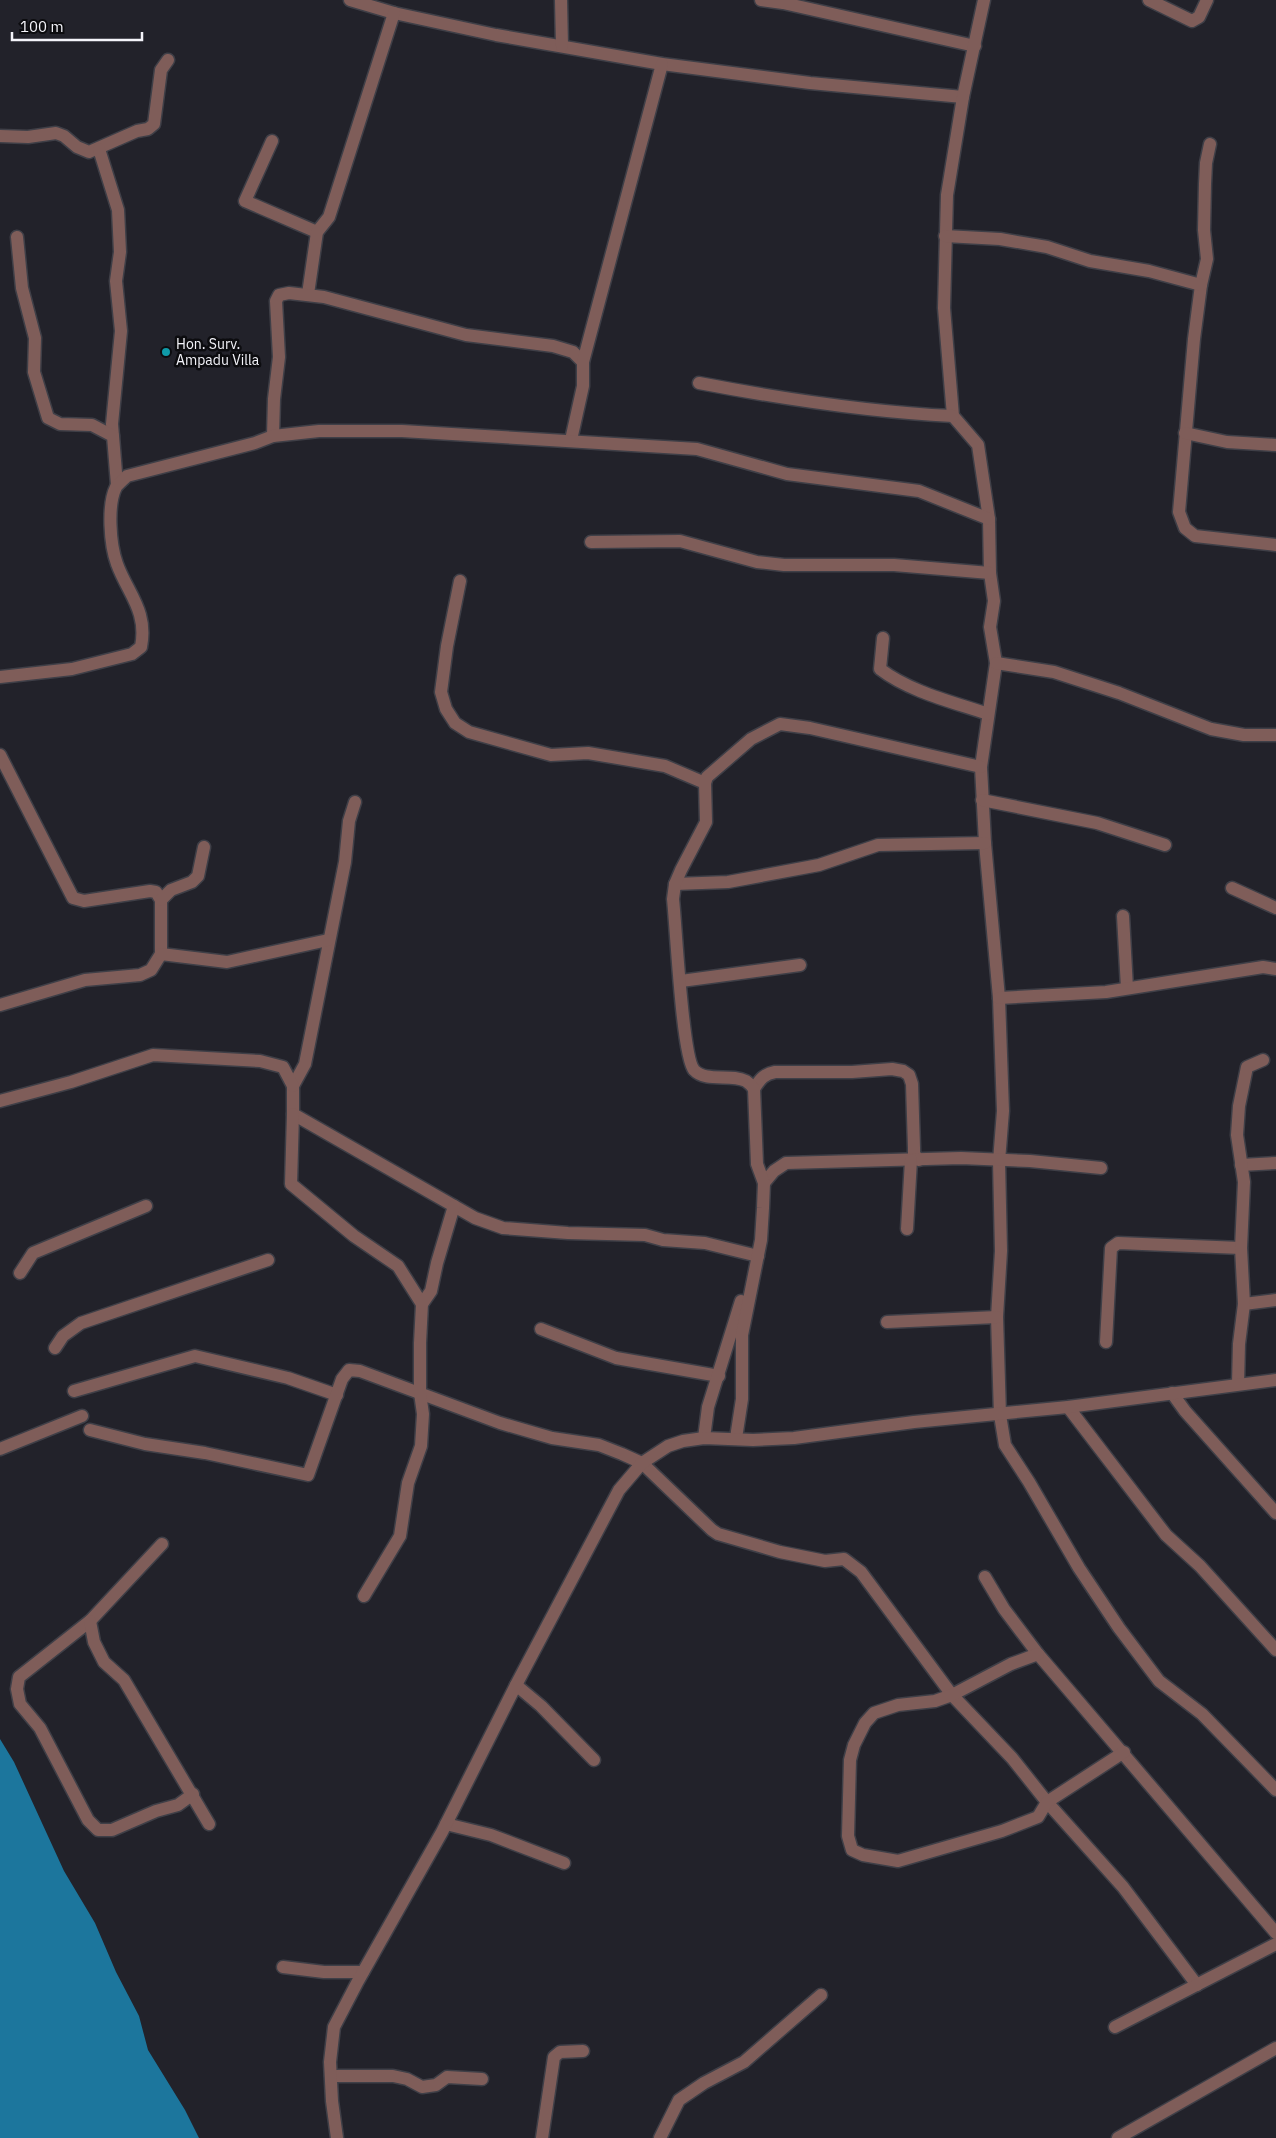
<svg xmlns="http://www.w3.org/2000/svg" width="1276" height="2138" font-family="'IBM Plex Sans',sans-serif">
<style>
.water{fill:#1c769d}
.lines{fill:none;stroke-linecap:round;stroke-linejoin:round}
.minor-casing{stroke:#3f3f47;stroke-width:15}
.minor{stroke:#7f5d59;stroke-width:12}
.culture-dot{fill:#0f9aa8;stroke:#0c0c0f;stroke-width:2}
.labels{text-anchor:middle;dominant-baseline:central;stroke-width:5;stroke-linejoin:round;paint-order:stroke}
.poi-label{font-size:14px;fill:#f4f4fa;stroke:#0c0c0f;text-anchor:start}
</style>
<rect width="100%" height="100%" fill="#22222a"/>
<path class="water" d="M 0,1739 L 14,1762 L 64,1871 L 95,1923 L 116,1972 L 139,2016 L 148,2050 L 185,2110 L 199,2138 L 0,2138 Z"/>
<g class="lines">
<g class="minor-casing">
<g id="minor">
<path d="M 350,0 L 394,13 L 496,35 L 662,64 L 810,83 L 963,97"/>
<path d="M 561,0 L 562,46"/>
<path d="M 761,0 L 783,3 L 975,46"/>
<path d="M 984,0 L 963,97 L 947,195 L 944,308 L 953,416 L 978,445 L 989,519 L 990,573 L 994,601 L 990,627 L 996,663 L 981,767 L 985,843 L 999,998 L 1003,1111 L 999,1161 L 1001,1251 L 997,1317 L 1000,1415 L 1005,1445 L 1029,1482 L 1079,1568 L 1119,1628 L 1159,1681 L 1202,1714 L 1276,1790"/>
<path d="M 1149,0 L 1192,21 L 1199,17 L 1207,0"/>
<path d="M 0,136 L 28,137 L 56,133 L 64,136 L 77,147 L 89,152 L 137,131 L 148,129 L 154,124 L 161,70 L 168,60"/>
<path d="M 272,141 L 245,201 L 317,232"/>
<path d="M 1210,144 L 1206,163 L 1205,184 L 1204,230 L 1207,259 L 1201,285 L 1194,339 L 1179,512 L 1185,528 L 1195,536 L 1276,545"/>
<path d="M 99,149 L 118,210 L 120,252 L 116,281 L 121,331 L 112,424 L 113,436"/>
<path d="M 945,236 L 1000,239 L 1047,247 L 1090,261 L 1149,271 L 1201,285"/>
<path d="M 17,237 L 22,288 L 35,338 L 34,372 L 48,418 L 60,424 L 92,425 L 113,436 L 117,485"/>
<path d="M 308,294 L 317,232 L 329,217 L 394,13"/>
<path d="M 699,383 C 783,399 868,412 953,416"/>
<path d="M 1185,433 L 1227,442 L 1276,445"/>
<path d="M 273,436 L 274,399 L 279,357 L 276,301 L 279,295 L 289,293 L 324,297 L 466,335 L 553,346 L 573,352 L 583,362"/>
<path d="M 571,440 L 583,386 L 583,362 L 662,64"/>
<path d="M 591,542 L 680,541 L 757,562 L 784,565 L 894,565 L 990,573"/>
<path d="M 460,581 L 447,646 L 441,692 L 446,709 L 455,723 L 469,732 L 551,755 L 588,753 L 665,766 L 705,783"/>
<path d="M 883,638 L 880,669 C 910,692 953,702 988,714"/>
<path d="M 996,663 L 1054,672 L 1119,693 L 1211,729 L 1244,735 L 1276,735"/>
<path d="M 0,677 L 72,669 L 132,654 L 141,647 C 148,611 128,594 117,564 C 110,545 107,505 116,487 C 119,483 123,480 127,476 L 255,443 L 273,436 L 319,431 L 402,431 L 697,449 L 787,474 L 919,491 L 989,519"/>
<path d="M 0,755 L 73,898 L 84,901 L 150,891 L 156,892 L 161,900 L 161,954 L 151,970 L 140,975 L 85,980 L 0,1005"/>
<path d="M 982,800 L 1097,823 L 1165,845"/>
<path d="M 355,802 L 349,821 L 345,862 L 305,1064 L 293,1086 L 293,1114 L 475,1218 L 503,1228 L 568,1233 L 645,1235 L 663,1240 L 705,1243 L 758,1256"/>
<path d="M 675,884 L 728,882 L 819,865 L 878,845 L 985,843"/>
<path d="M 1232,888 L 1276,908"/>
<path d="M 161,900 L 171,890 L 192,882 L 198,876 L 204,847"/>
<path d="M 1123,916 L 1127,988"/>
<path d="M 161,954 L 227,962 L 328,940"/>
<path d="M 681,981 L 800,965"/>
<path d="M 999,998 L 1106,992 L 1263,967 L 1276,969"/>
<path d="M 754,1089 C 760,1079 764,1074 775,1072 L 852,1072 L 892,1069 L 903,1071 L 909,1075 L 912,1084 L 914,1148 L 914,1154 L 919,1160"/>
<path d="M 0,1101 L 71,1082 L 153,1055 L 260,1061 L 283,1067 L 293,1086"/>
<path d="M 293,1114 L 291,1184 L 354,1236 L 398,1266 L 422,1304"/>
<path d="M 1241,1165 L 1276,1163"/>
<path d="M 764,1183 L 774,1171 L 786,1163 L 961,1158 L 1030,1161 L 1101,1168"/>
<path d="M 907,1229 L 911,1160"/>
<path d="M 20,1273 L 33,1253 L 146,1206"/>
<path d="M 1244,1304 L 1276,1300"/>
<path d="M 887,1322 L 997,1317"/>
<path d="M 541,1329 L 616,1358 L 719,1376"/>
<path d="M 1106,1342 L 1111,1248 L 1118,1243 L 1241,1248"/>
<path d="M 55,1348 L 63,1336 L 81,1323 L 268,1260"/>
<path d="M 1238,1384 L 1239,1344 L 1244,1304 L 1241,1248 L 1244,1182 L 1237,1135 L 1239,1106 L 1247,1067 L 1263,1060"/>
<path d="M 74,1391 L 195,1356 L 288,1378 L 337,1395"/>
<path d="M 1172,1393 L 1185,1411 L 1276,1513"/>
<path d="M 1068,1407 L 1166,1535 L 1200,1566 L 1276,1650"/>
<path d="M 90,1430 L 145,1444 L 205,1453 L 308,1475 L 342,1379 L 349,1370 L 360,1371 L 500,1423 L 552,1438 L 599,1445 L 622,1454 L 642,1463 L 712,1530 L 718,1534 L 780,1552 L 825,1561 L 844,1559 L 861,1572 L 952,1695 L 1012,1758 L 1047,1802 L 1123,1887 L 1197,1985"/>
<path d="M 704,1438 L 708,1407 L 741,1301"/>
<path d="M 736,1438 L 742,1399 L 742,1335 L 761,1240 L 763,1208 L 764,1183 L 757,1164 L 754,1089 C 752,1086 749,1083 746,1081 C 731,1073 706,1083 694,1070 C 682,1056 676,925 673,899 L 675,884 L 681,870 L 706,822 L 705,783 L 707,777 L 751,739 L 780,724 L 810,728 L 981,767"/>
<path d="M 0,1449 L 82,1416"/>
<path d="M 162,1544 L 90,1621 L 19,1677 L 17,1689 L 20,1704 L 40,1728 L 88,1820 L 98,1830 L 112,1830 L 156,1811 L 178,1805 L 193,1794"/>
<path d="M 985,1577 L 1004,1609 L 1038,1654 L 1276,1933"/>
<path d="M 364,1596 L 400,1536 L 408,1483 L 421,1446 L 423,1414 L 420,1393 L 420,1343 L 422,1304 L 431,1291 L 437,1263 L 454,1206"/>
<path d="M 90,1621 L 94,1642 L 104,1662 L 124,1680 L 209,1824"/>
<path d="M 1038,1654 L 1011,1664 L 952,1695 L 935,1701 L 898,1705 L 874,1713 L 865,1723 L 854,1745 L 850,1760 L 848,1836 L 852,1850 L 863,1855 L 898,1861 L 1002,1831 L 1038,1817 L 1047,1802 L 1124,1752"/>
<path d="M 516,1685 L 541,1706 L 594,1760"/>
<path d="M 446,1824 L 491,1835 L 564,1863"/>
<path d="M 283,1967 L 324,1972 L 363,1972"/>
<path d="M 1115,2027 L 1276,1944"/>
<path d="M 331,2076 L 393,2076 L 407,2079 L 422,2087 L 436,2085 L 447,2077 L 482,2079"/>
<path d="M 337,2138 L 332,2101 L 330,2062 L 334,2027 L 358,1981 L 442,1832 L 516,1685 L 619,1490 L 642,1463 L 668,1446 L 683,1441 L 704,1438 L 753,1440 L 794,1438 L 914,1422 L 1068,1407 L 1276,1380"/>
<path d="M 542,2138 L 554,2057 L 560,2052 L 583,2051"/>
<path d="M 660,2138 L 679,2100 L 704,2083 L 744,2062 L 821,1995"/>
<path d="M 1118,2138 L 1276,2048"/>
</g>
</g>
<use href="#minor" class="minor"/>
</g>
<circle class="culture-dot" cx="166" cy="352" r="5"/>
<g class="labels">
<g class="poi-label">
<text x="176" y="344">Hon. Surv.<tspan x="176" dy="16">Ampadu Villa</tspan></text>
</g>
</g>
<path d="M12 32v8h130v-8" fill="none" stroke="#f4f4fa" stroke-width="2.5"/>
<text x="20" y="32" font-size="15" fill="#f4f4fa" stroke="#0c0c0f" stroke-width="4" paint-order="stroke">100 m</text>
</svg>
